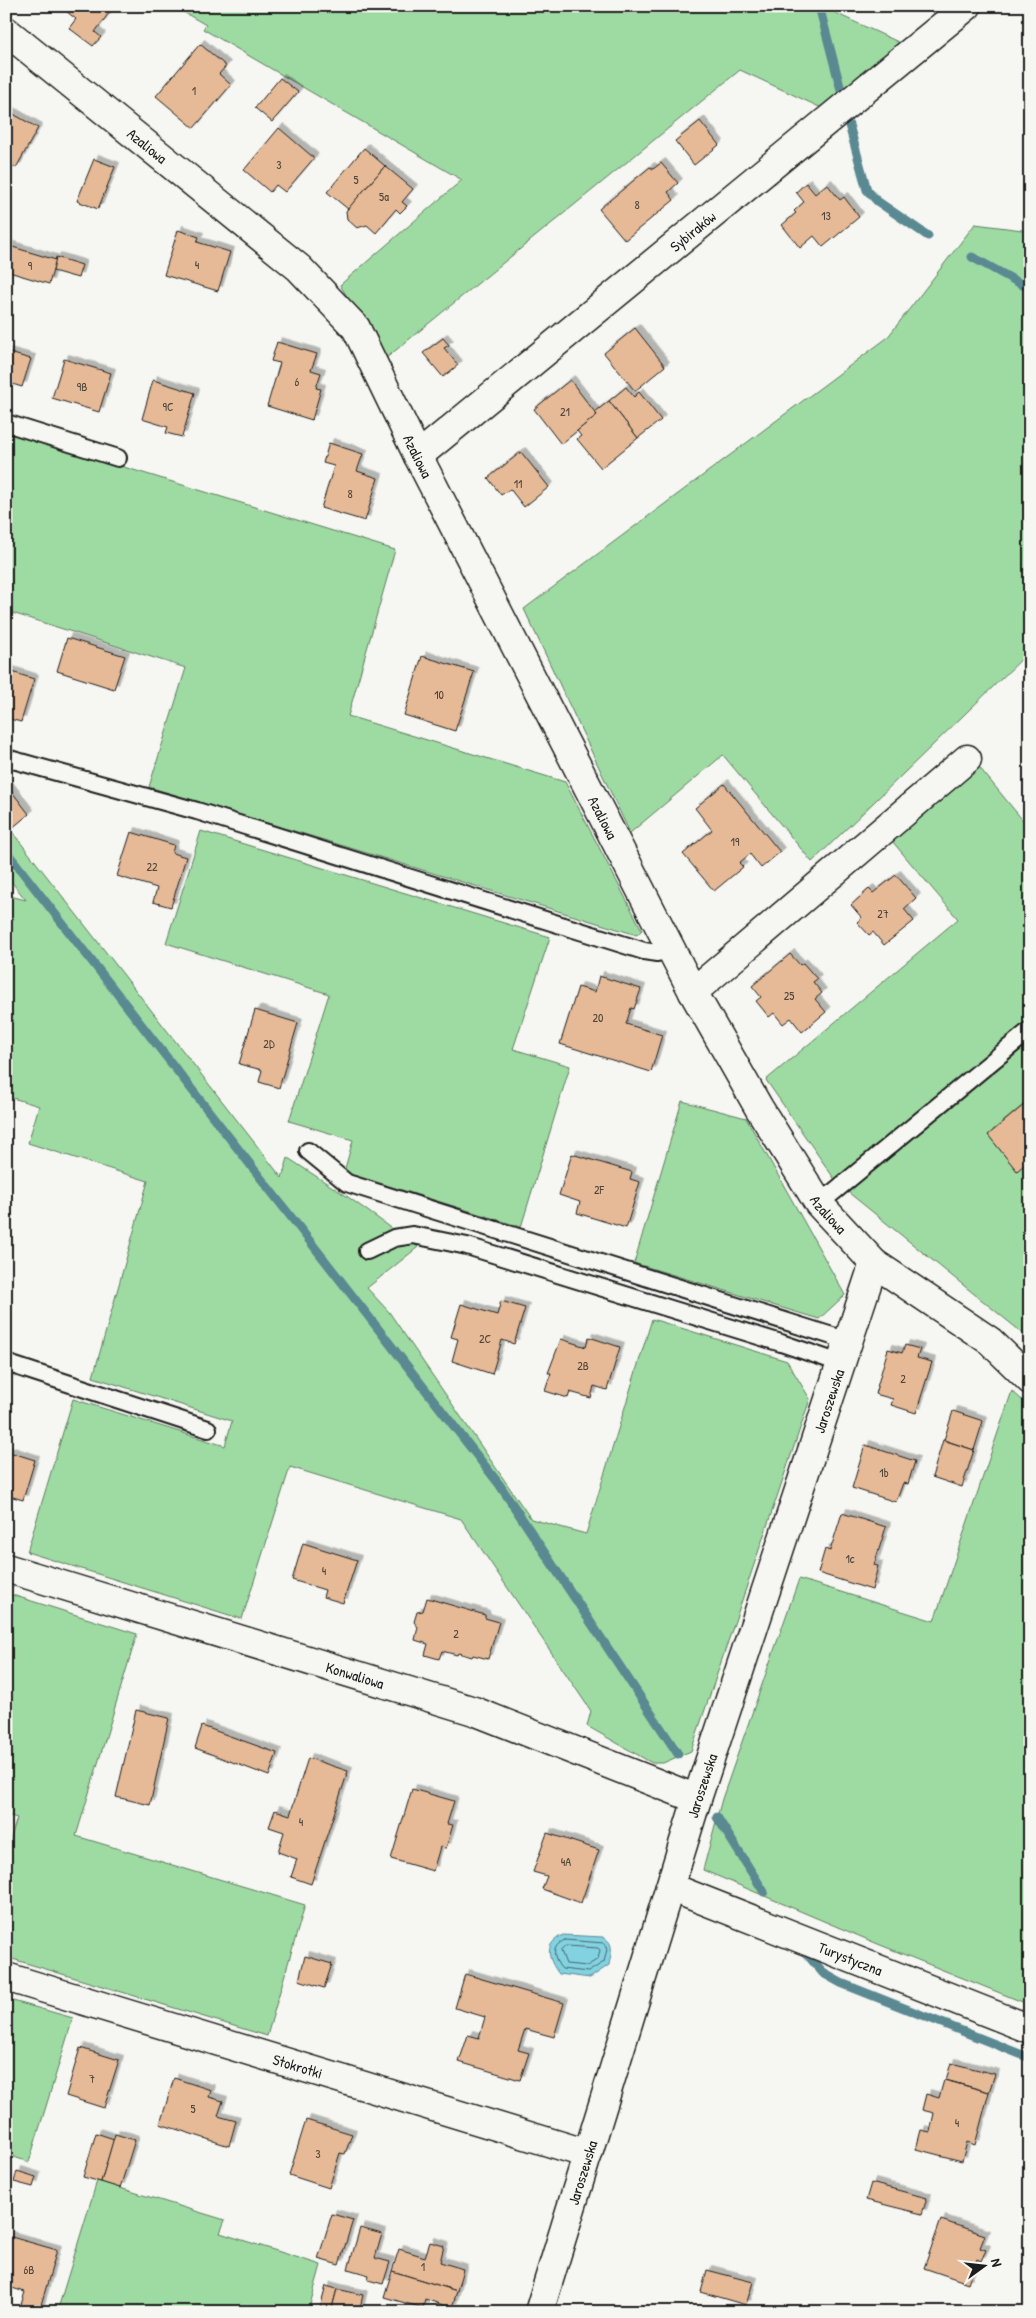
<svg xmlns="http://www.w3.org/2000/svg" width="1036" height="2318" font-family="'Patrick Hand',sans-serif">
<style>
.green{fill:#9edba2;stroke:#5d7c5f}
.water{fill:#83d2e1;stroke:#5a8992}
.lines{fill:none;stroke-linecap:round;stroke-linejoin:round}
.shore{stroke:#45656b;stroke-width:1}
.stream{stroke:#5a8992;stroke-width:9}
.building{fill:#e6ba96;stroke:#1c1c1c;filter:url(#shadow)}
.service-casing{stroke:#1c1c1c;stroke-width:20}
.minor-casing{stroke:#1c1c1c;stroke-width:31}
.service{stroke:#f6f6f2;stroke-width:16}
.minor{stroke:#f6f6f2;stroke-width:28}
.labels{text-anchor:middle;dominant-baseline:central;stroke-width:4;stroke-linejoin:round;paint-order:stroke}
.number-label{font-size:12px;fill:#4e443a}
.street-label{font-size:15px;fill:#1c1c1c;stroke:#f6f6f2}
</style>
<defs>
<filter id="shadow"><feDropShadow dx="4.5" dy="-4.5" stdDeviation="0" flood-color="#0004"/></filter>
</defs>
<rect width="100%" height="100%" fill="#f6f6f2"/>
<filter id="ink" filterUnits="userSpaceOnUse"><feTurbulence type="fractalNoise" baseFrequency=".02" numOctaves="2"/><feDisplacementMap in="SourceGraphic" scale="10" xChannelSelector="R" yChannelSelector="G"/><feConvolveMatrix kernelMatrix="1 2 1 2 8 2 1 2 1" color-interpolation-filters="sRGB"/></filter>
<g filter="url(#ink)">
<g class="green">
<path d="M 173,6 L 820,6 L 907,46 L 828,111 L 740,70 L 385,359 L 340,285 L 462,180 L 203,29 L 206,25 Z"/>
<path d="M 975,224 L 1030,231 L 1030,651 L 812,862 L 723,755 L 630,833 L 524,609 L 887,338 Z"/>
<path d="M 6,431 L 395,550 L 348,716 L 565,782 L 642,930 L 637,935 L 149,787 L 186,668 L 6,611 Z"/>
<path d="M 979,767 L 1030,829 L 1030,1339 L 838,1184 L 766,1080 L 958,919 L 892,841 Z"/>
<path d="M 6,824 L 282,1178 L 288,1158 L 348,1197 L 418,1247 L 367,1288 L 389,1312 L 531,1519 L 586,1534 L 652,1319 L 787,1361 L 810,1399 L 691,1751 L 663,1763 L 652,1763 L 587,1726 L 591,1711 L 461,1519 L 290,1467 L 242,1619 L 27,1552 L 73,1399 L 225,1446 L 232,1421 L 93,1377 L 148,1181 L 28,1143 L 39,1106 L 6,1096 L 6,895 L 26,900 L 6,875 Z"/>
<path d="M 201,831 L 550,937 L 513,1049 L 570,1066 L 521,1227 L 344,1172 L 353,1140 L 289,1121 L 329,994 L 166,943 Z"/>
<path d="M 682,1101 L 746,1118 L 845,1295 L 819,1319 L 634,1263 Z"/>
<path d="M 1012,1391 L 1030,1407 L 1030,2005 L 878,1944 L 703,1870 L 722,1799 L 799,1579 L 934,1621 Z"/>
<path d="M 6,1593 L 137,1634 L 76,1836 L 305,1905 L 267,2036 L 6,1957 L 6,1853 L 17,1818 L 6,1815 Z"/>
<path d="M 6,1999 L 73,2018 L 29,2162 L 8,2155 L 6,2161 Z"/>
<path d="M 97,2181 L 225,2220 L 220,2233 L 321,2265 L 308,2312 L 57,2312 Z"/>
</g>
<path class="water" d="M 563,1935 L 603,1937 C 615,1943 611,1953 609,1965 L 590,1978 L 559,1974 C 548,1959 543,1944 563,1935 Z"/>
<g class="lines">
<g class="shore">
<path d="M 565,1940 L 604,1943 L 607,1949 L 604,1962 L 588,1972 L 562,1969 C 553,1959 550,1946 565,1940 Z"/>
<path d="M 566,1946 L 598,1948 L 600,1950 L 598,1959 L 587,1966 L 566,1964 L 561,1951 Z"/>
</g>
<g class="stream">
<path d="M 819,6 L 841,90"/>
<path d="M 849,125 L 867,190 L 877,201 L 928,236"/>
<path d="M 972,257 L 1030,289"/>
<path d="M 6,851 L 499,1484 L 678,1754"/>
<path d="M 717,1817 L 764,1892"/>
<path d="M 806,1953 L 823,1973 L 841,1983 L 1030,2058"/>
</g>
</g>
<g class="building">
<path d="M 63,6 L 114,6 L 95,32 L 101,37 L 93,46 L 69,28 L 76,19 L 62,8 Z"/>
<path d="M 200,44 L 226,66 L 219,74 L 231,85 L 194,128 L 156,96 Z"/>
<path d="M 280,78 L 298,92 L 272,122 L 255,108 Z"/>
<path d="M 6,110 L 38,128 L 16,168 L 6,162 Z"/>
<path d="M 700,121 L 719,145 L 694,165 L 675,141 Z"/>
<path d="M 279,128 L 314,158 L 285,192 L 276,185 L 270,192 L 244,170 Z"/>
<path d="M 364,148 L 385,166 L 348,209 L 327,192 Z"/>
<path d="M 94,159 L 115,167 L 98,209 L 77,201 Z"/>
<path d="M 661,163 L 678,183 L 668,192 L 674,200 L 625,240 L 599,209 L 650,167 L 653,169 Z"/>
<path d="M 385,166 L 413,189 L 402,202 L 407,206 L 400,213 L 396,209 L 376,233 L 367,225 L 357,228 L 347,219 L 346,211 Z"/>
<path d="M 806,183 L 815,194 L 827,184 L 840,200 L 844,197 L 859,217 L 823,247 L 814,236 L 800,248 L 782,225 L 796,213 L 794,211 L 804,202 L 796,192 Z"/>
<path d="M 178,230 L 199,237 L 197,242 L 230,252 L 218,291 L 164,275 Z"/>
<path d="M 6,245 L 56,260 L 49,284 L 6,271 Z"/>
<path d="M 56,257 L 82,265 L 78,278 L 53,271 Z"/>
<path d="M 635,328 L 665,366 L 635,391 L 604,353 Z"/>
<path d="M 443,338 L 449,345 L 444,348 L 458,365 L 443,377 L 423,353 Z"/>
<path d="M 277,342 L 317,354 L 311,370 L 321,373 L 316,388 L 321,389 L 312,420 L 267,406 L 280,363 L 271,361 Z"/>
<path d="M 6,352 L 31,359 L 22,387 L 6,382 Z"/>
<path d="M 64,359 L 111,373 L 99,412 L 52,398 Z"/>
<path d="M 153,380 L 195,393 L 182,437 L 166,433 L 168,427 L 142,419 Z"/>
<path d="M 570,380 L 597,415 L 561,444 L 534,409 Z"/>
<path d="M 626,387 L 634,397 L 639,392 L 661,420 L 638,438 L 609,401 Z"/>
<path d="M 609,401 L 638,438 L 601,468 L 577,439 L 581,436 L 577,431 L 597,415 L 595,412 Z"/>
<path d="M 329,443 L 363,454 L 357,471 L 378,478 L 365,521 L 321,508 L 334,466 L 323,463 Z"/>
<path d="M 521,452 L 549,487 L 524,507 L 510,489 L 501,495 L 488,478 Z"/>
<path d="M 67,638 L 125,656 L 114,689 L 57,671 Z"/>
<path d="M 422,656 L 474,672 L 455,731 L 404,715 Z"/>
<path d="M 6,670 L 34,679 L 21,722 L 6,718 Z"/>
<path d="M 6,784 L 29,814 L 11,829 L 6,822 Z"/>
<path d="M 724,784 L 780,852 L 761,868 L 750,854 L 739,863 L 743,867 L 714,891 L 683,854 L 712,830 L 695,808 Z"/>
<path d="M 131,832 L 174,845 L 172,853 L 186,857 L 171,907 L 153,902 L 157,888 L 117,876 Z"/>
<path d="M 896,875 L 916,898 L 904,909 L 914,921 L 884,945 L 873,932 L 869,935 L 857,922 L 862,918 L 851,905 L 869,889 L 873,893 Z"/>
<path d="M 790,954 L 800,965 L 803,963 L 817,979 L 813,982 L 822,993 L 815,999 L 826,1012 L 802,1032 L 791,1018 L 783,1024 L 774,1013 L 769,1017 L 756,1001 L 761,997 L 752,986 Z"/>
<path d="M 599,976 L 641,989 L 634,1009 L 631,1008 L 626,1024 L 662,1035 L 651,1072 L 560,1044 L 578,987 L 595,992 Z"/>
<path d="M 255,1010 L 298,1023 L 279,1088 L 259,1082 L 262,1070 L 239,1064 Z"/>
<path d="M 1025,1104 L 1028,1106 L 1030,1105 L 1030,1160 L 1017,1171 L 988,1135 Z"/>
<path d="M 572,1154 L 632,1172 L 630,1179 L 640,1182 L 626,1228 L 577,1213 L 580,1202 L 559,1195 Z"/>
<path d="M 501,1301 L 525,1308 L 514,1344 L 502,1340 L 492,1374 L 452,1361 L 458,1339 L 451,1337 L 461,1304 L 497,1315 Z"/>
<path d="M 589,1337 L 620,1347 L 607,1390 L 594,1386 L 591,1398 L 570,1392 L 568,1398 L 545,1391 L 551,1373 L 548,1373 L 561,1339 L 586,1347 Z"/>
<path d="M 905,1345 L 920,1349 L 917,1358 L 932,1362 L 916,1413 L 891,1405 L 893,1399 L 875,1394 L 888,1349 L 902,1353 Z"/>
<path d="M 953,1411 L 983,1421 L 974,1450 L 944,1440 Z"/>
<path d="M 943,1440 L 974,1450 L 962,1487 L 932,1477 Z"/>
<path d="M 865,1445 L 915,1461 L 908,1484 L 903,1483 L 896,1502 L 852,1488 Z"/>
<path d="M 6,1451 L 35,1460 L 23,1500 L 6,1495 Z"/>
<path d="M 842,1513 L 886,1527 L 874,1565 L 878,1566 L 872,1590 L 818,1573 L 825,1549 L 830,1551 Z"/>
<path d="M 303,1543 L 357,1560 L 343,1603 L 323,1597 L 325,1590 L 292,1580 Z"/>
<path d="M 427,1598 L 485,1615 L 485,1618 L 499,1622 L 488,1659 L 473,1655 L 472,1657 L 458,1653 L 457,1655 L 442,1651 L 439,1659 L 425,1655 L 428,1644 L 415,1640 L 418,1627 L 414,1622 L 417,1612 L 423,1611 Z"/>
<path d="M 136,1710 L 169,1718 L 150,1805 L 116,1797 Z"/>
<path d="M 202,1726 L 277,1753 L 269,1776 L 195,1748 Z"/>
<path d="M 308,1758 L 348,1771 L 311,1884 L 291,1877 L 297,1859 L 278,1852 L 284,1832 L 269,1827 L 275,1810 L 290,1815 Z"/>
<path d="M 412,1789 L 454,1801 L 447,1824 L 453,1825 L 446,1848 L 440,1847 L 433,1871 L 391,1859 Z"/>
<path d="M 547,1833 L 599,1850 L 581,1903 L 542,1889 L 547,1876 L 533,1872 Z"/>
<path d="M 305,1956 L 332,1964 L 324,1988 L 299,1980 Z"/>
<path d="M 465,1974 L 564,2003 L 554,2037 L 525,2029 L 518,2050 L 529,2053 L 520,2080 L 459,2062 L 468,2035 L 479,2038 L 485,2017 L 455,2008 Z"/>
<path d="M 80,2048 L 119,2060 L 104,2108 L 66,2096 Z"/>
<path d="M 951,2063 L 995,2074 L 989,2092 L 946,2080 Z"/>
<path d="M 174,2078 L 211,2090 L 209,2097 L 223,2101 L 218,2116 L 236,2121 L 229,2146 L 160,2124 Z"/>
<path d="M 944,2080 L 989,2092 L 975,2145 L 967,2142 L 962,2161 L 916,2149 L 921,2130 L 930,2132 L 934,2113 L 922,2110 L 926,2094 L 939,2098 Z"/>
<path d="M 306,2120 L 352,2134 L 345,2154 L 340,2153 L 329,2188 L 289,2175 Z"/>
<path d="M 96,2133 L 114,2139 L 101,2182 L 83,2177 Z"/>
<path d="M 115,2134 L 135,2140 L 120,2188 L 101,2182 Z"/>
<path d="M 17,2171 L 36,2177 L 33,2187 L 14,2182 Z"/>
<path d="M 871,2183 L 927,2198 L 922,2214 L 866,2200 Z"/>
<path d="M 332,2214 L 353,2220 L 339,2265 L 318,2259 Z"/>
<path d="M 941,2220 L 985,2235 L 980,2248 L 986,2250 L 981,2261 L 977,2259 L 968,2283 L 924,2268 Z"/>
<path d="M 360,2228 L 382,2234 L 375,2258 L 390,2262 L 383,2284 L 368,2280 L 369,2275 L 348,2269 Z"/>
<path d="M 8,2236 L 57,2250 L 39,2312 L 19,2311 L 25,2292 L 12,2288 L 11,2291 L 6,2289 Z"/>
<path d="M 430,2242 L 444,2246 L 440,2262 L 463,2269 L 457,2291 L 392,2271 L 399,2249 L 425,2257 Z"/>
<path d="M 707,2270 L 753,2282 L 746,2305 L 701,2292 Z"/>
<path d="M 392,2271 L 457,2291 L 452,2308 L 425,2299 L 423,2308 L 384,2297 Z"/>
<path d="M 326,2286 L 337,2289 L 331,2312 L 319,2312 Z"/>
<path d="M 337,2289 L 363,2295 L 359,2312 L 331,2312 Z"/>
</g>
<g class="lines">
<g class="service-casing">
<g id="service">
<path d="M 6,423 L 118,458"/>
<path d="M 6,758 L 197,811 L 644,951 L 657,953 L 671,950"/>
<path d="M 308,1151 L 347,1183 L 848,1341"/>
<path d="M 819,1204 L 1030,1030"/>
<path d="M 367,1251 L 394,1238 L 413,1235 L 467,1246 L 781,1343 L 840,1363"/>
<path d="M 6,1363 L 208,1429"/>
</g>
</g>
<g class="minor-casing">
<g id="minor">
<path id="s1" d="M 6,31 L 299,268 L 356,328 L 418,456 L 693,992 L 759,1108 L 819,1204 L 874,1263 L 990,1341 L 1030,1380"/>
<path id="s2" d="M 418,456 L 967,6"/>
<path d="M 693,992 L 967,759"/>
<path id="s3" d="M 6,1568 L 474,1711 L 697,1799"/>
<path id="s4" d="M 670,1887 L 1030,2029"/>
<path id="s5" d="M 6,1977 L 588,2154"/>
<path id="s6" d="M 539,2312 L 697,1799 L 874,1263"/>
</g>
</g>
<use href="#service" class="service"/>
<use href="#minor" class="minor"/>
</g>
</g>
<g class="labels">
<g class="number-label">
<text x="194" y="90">1</text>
<text x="279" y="164">3</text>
<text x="356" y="179">5</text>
<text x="384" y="196">5a</text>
<text x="637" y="204">8</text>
<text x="826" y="215">13</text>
<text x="197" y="264">4</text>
<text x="30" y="265">9</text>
<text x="297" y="381">6</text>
<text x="82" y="386">9B</text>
<text x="168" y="406">9C</text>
<text x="565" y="411">21</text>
<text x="518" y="483">11</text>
<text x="350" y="493">8</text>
<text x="439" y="694">10</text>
<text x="735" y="841">19</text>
<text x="152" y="866">22</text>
<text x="883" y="913">27</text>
<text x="789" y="995">25</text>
<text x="598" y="1017">20</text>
<text x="269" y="1043">2D</text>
<text x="599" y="1189">2F</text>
<text x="485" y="1338">2C</text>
<text x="583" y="1365">2B</text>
<text x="903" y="1378">2</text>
<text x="884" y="1472">1b</text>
<text x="850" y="1558">1c</text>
<text x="324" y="1570">4</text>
<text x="456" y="1633">2</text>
<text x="301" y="1821">4</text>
<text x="566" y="1861">4A</text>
<text x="92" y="2078">7</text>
<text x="193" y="2108">5</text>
<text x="957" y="2122">4</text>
<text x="318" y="2153">3</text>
<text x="423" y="2266">1</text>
<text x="29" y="2269">6B</text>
</g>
<g class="street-label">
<text stroke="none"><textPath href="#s1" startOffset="182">Azaliowa</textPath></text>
<text stroke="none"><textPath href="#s2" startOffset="355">Sybiraków</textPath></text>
<text stroke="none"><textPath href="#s1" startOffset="602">Azaliowa</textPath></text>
<text stroke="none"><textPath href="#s1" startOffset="1008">Azaliowa</textPath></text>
<text stroke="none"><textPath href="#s1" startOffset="1465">Azaliowa</textPath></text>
<text stroke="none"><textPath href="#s6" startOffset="956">Jaroszewska</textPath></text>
<text stroke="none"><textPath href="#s3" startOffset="365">Konwaliowa</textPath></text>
<text stroke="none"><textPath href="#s6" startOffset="551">Jaroszewska</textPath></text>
<text stroke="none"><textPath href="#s4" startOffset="194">Turystyczna</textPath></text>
<text stroke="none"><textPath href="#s5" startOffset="305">Stokrotki</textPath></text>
<text stroke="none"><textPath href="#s6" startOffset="146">Jaroszewska</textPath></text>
</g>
</g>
<rect width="1036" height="2318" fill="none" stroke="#f6f6f2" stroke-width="25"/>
<rect x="12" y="12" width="1011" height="2293" fill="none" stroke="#1c1c1c" stroke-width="2" filter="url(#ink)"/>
<g transform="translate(984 2266) rotate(75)" stroke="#f6f6f2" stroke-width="4" paint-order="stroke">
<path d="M0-4L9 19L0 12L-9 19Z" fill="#1c1c1c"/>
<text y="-8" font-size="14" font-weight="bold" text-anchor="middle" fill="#1c1c1c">N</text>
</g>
</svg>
